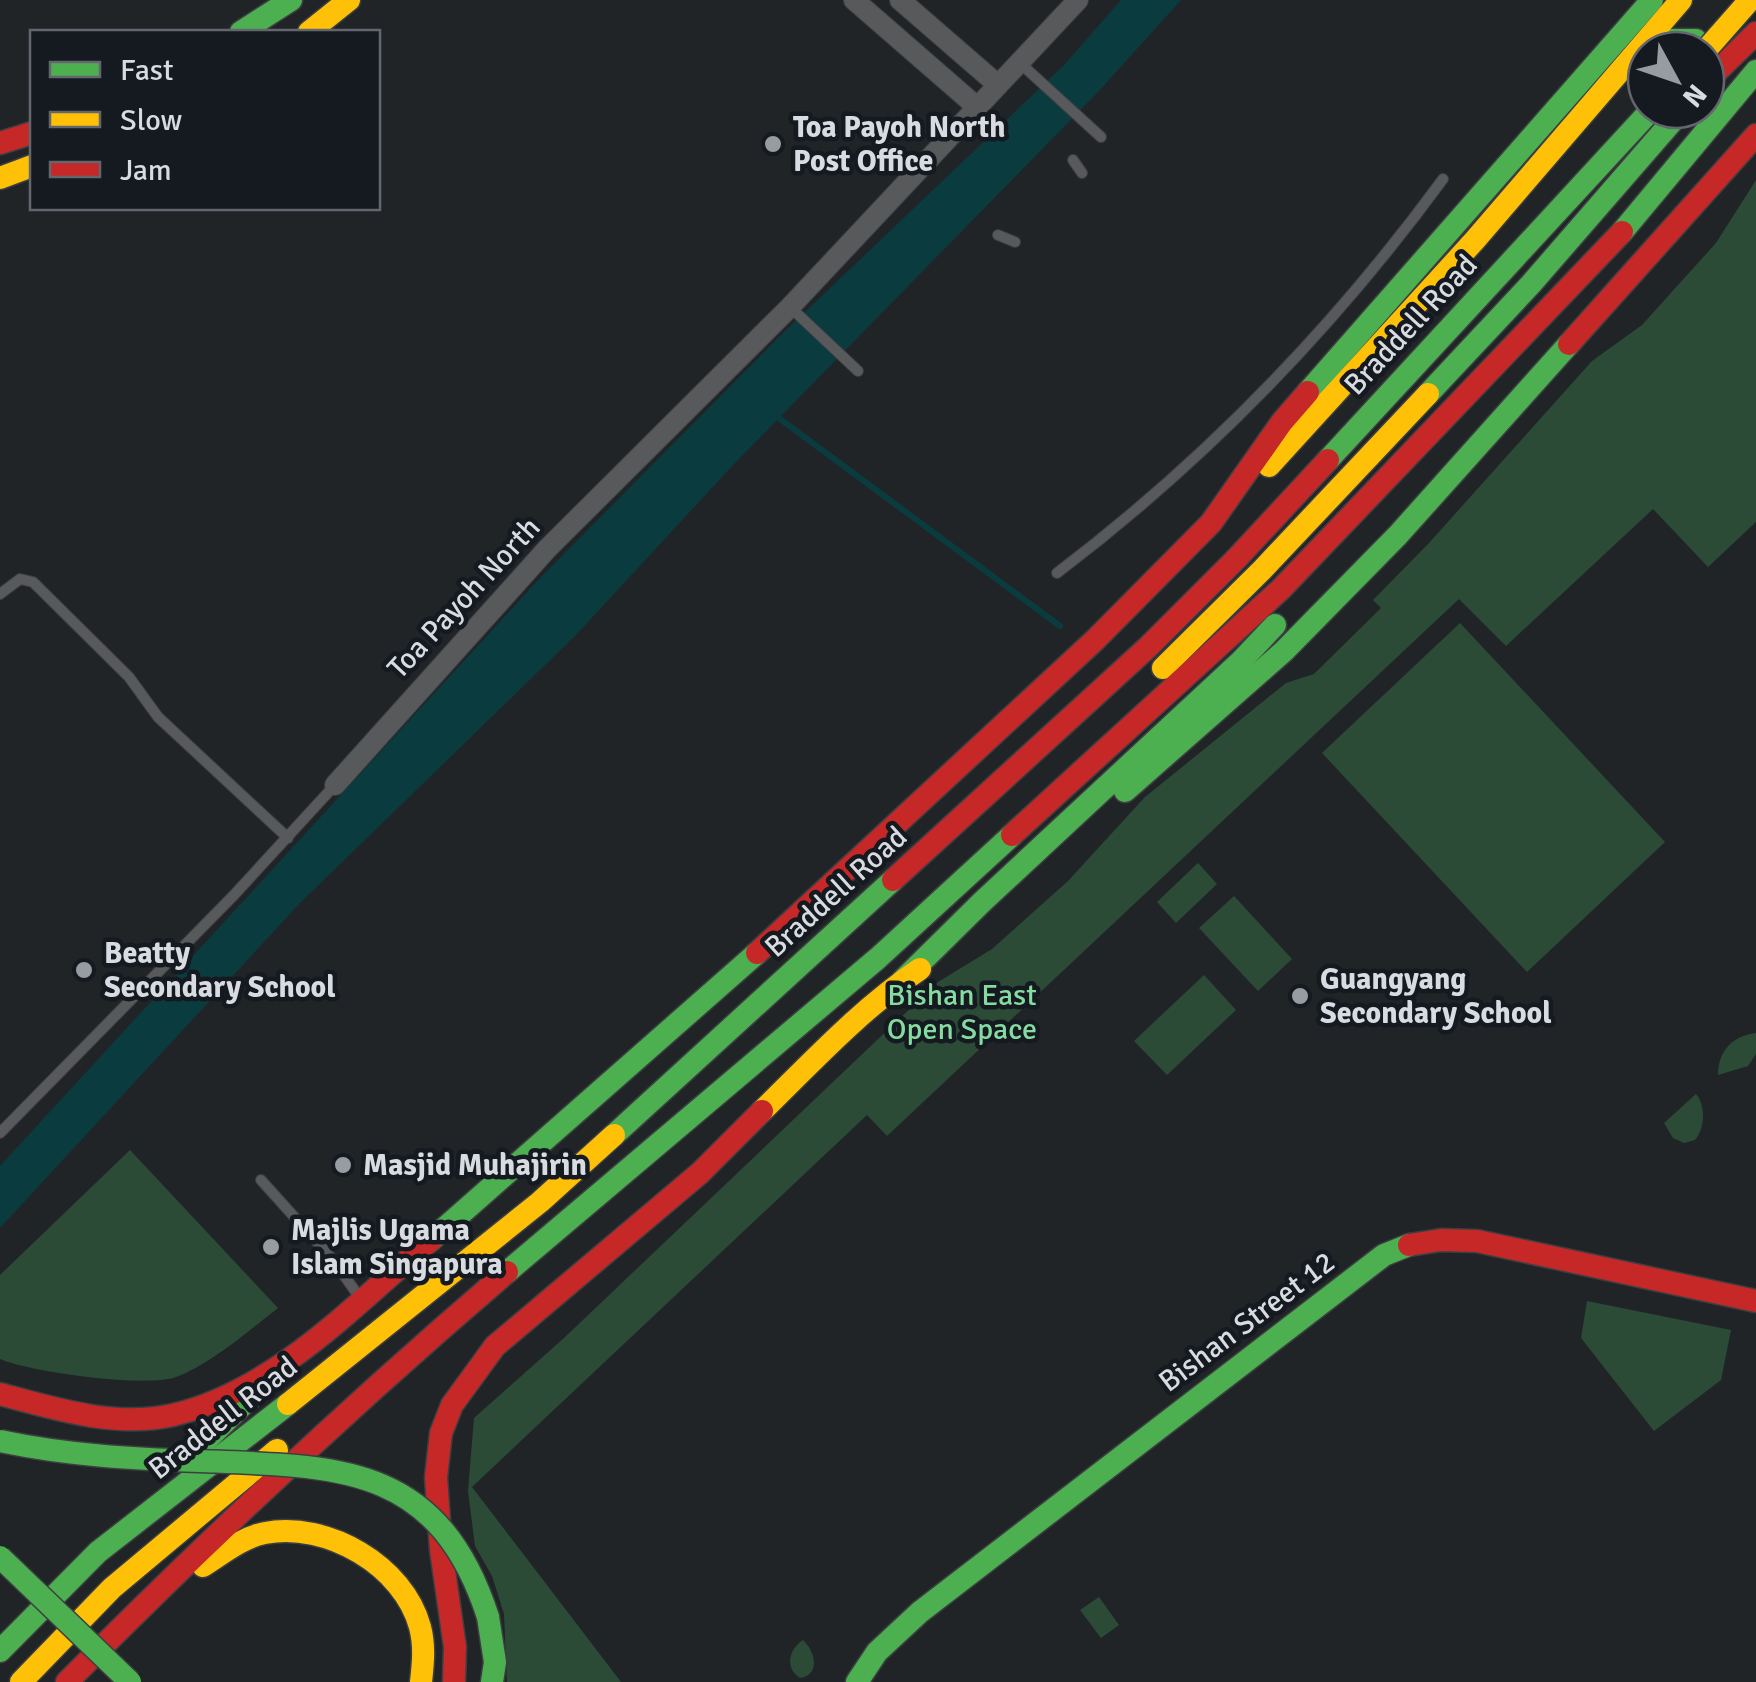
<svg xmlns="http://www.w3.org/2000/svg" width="1756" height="1682" font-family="Signika,sans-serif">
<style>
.green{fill:#2b4b37}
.water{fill:#0a3c3f}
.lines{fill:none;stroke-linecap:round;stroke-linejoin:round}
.stream{stroke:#0a3c3f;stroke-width:6}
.lane-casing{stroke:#3c3e42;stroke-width:12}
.street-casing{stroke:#3c3e42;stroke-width:22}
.fast-casing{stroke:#3c3e42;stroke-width:25}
.slow-casing{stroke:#3c3e42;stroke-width:25}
.jam-casing{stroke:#3c3e42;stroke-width:25}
.lane{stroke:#57595b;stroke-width:10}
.street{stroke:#57595b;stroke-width:20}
.fast{stroke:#4caf50;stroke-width:22}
.slow{stroke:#ffc107;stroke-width:22}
.jam{stroke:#c62828;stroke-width:22}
.fast-bridge-casing{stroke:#3c3e42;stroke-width:25;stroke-linecap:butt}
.slow-bridge-casing{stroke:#3c3e42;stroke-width:25;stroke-linecap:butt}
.fast-bridge{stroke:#4caf50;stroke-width:22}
.slow-bridge{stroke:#ffc107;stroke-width:22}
.poi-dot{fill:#989b9f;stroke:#151920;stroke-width:4}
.labels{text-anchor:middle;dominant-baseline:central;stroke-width:9;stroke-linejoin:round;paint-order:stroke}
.poi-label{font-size:30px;font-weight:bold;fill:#d8dbe0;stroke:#151920;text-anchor:start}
.street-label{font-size:30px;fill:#d8dbe0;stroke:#151920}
.park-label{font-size:30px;fill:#85dba0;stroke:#151920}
</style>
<rect width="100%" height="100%" fill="#212427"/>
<g class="green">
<path d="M 1756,180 L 1756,522 L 1708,567 L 1653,509 L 1506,646 L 1459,599 L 887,1136 L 867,1115 L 472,1487 L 621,1682 L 507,1682 L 504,1614 L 492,1576 L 475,1546 L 468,1491 L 474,1418 L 564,1338 L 938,982 L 992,949 L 1068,881 L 1145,797 L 1286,683 L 1314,674 L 1381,608 L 1373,600 L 1429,543 L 1592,361 L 1642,325 L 1716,243 Z"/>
<path d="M 1460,623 L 1665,842 L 1527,972 L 1322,753 Z"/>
<path d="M 1198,863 L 1217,884 L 1176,923 L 1157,902 Z"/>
<path d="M 1234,896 L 1292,959 L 1258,991 L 1199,928 Z"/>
<path d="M 1204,975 L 1236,1010 L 1167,1075 L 1134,1041 Z"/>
<path d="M 1756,1033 L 1756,1054 L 1748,1066 L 1718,1075 C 1718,1051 1732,1036 1756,1033 Z"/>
<path d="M 1696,1094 C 1706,1106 1705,1128 1695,1140 L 1684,1143 L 1673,1138 L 1664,1123 Z"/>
<path d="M 130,1150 L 278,1308 C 250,1330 209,1365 176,1377 C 146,1388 30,1372 0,1359 L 0,1275 Z"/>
<path d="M 1587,1301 L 1731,1330 L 1721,1380 L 1654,1431 L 1581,1338 Z"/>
<path d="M 1099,1597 L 1119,1625 L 1101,1638 L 1080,1610 Z"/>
<path d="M 803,1640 C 815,1651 821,1675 800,1678 C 784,1668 789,1649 803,1640 Z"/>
</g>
<path class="water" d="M 1121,0 L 1181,0 L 1098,92 L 734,464 L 575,636 L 300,903 L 0,1228 L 0,1166 L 541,577 L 782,334 L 1064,65 Z"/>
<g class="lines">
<path class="stream" d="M 776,416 L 1060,626"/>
<g class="lane-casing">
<g id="lane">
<path d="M 1020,63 L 1101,137"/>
<path d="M 1073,160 L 1082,173"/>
<path d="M 998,235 L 1015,242"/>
<path d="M 790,307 L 858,371"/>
<path d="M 1057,573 C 1206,460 1333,329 1443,179"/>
<path d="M 0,594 L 20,579 L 33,582 L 129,677 L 158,717 L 288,838"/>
<path d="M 0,1133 L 234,895 L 335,785"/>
<path d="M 261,1180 L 334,1261 L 360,1298"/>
</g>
</g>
<g class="street-casing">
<g id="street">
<path d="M 854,0 L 977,107"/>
<path d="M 900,0 L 998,85"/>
<path d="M 335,785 L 547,549 L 790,307 L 1078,0"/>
</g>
</g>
<g class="fast-casing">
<g id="fast">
<path d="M 241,32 L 291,0"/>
<path d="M 1648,50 L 1665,40 L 1696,40 L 1705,50"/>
<path d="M 1622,232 L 1756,71"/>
<path d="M 1308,392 L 1652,0"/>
<path d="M 1428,394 L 1531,284 L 1682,110"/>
<path d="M 1328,460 L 1651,110"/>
<path d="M 1125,791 L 1284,651 L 1398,535 L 1569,344"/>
<path d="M 902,981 L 982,902 L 1241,661 L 1275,625"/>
<path d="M 614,1135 L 893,880"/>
<path d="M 431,1240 L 757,953"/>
<path d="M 507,1272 L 878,958 L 1012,835"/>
<path d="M 188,1458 L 289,1360"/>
<path d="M 488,1617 L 495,1662 L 492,1682"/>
<path d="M 0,1651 L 98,1552 L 288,1404"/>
<path d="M 857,1682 L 877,1652 L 920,1612 L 1384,1255 L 1409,1245"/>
</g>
</g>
<g class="slow-casing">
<g id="slow">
<path d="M 309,32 L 349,0"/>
<path d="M 0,178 L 32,166"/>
<path d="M 1269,466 L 1475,240 L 1681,0"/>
<path d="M 1163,668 L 1262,570 L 1428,394"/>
<path d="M 762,1111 C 812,1062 862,1008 920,969"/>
<path d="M 288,1404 L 540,1202 L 614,1135"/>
<path d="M 203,1566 C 222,1554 243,1537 265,1533 C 327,1521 404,1566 420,1627 C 425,1646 423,1664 421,1682"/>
<path d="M 21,1682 L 112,1588 L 277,1450"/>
</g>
</g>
<g class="jam-casing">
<g id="jam">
<path d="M 1706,82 L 1756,33"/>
<path d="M 0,143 L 32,133"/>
<path d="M 1569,344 L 1756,135"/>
<path d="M 1012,835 L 1281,589 L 1622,232"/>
<path d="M 893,880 L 1148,647 L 1238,557 L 1328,460"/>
<path d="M 757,953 L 1095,640 L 1211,523 L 1282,422 L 1308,392"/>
<path d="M 1409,1245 L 1441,1240 L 1477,1241 L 1756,1301"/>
<path d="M 0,1394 C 55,1409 116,1428 173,1415 C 275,1391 354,1305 431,1240"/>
<path d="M 67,1682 C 208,1540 355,1402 507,1272"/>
<path d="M 454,1682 L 455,1647 L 441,1550 L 436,1477 L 441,1433 L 452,1405 L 495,1346 L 700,1173 L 762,1111"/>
</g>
</g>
<use href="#lane" class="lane"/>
<use href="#street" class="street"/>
<use href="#fast" class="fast"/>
<use href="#slow" class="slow"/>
<use href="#jam" class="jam"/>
<g class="fast-bridge-casing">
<g id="fast-bridge">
<path d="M 0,1441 C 66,1455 132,1459 199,1461 C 338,1466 438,1463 488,1617"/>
<path d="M 0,1557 L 130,1682"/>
</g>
</g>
<g class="slow-bridge-casing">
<path id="slow-bridge" d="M 1706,50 L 1750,0"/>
</g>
<use href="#fast-bridge" class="fast-bridge"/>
<use href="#slow-bridge" class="slow-bridge"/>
</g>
<g class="poi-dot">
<circle cx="773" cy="144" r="10"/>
<circle cx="84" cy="970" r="10"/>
<circle cx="1300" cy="996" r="10"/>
<circle cx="343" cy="1165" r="10"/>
<circle cx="271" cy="1247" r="10"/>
</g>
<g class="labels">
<g class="poi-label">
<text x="793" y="127">Toa Payoh North<tspan x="793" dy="34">Post Office</tspan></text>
<text x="104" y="953">Beatty<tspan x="104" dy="34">Secondary School</tspan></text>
<text x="1320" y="979">Guangyang<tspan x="1320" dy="34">Secondary School</tspan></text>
<text x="363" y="1165">Masjid Muhajirin</text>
<text x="291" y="1230">Majlis Ugama<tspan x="291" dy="34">Islam Singapura</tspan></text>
</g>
<g class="street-label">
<text transform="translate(1411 325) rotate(-47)">Braddell Road</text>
<text transform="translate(464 598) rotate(-47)">Toa Payoh North</text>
<text transform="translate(836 892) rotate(-42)">Braddell Road</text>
<text transform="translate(1247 1322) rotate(-37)">Bishan Street 12</text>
<text transform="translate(223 1418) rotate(-38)">Braddell Road</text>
</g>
<g class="park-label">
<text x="962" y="995">Bishan East<tspan x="962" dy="34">Open Space</tspan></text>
</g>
</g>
<rect x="30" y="30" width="350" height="180" fill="#151920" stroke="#63676d" stroke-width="2.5"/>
<rect x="50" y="62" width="50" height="15" fill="#4caf50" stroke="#63676d" stroke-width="2.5"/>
<text x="120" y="80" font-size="30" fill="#d8dbe0">Fast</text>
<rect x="50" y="112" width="50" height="15" fill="#ffc107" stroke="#63676d" stroke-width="2.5"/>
<text x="120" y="130" font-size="30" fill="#d8dbe0">Slow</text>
<rect x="50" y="162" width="50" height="15" fill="#c62828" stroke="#63676d" stroke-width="2.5"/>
<text x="120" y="180" font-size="30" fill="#d8dbe0">Jam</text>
<g transform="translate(1676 80) rotate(130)"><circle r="48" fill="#151920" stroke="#63676d" stroke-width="2.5"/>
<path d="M0-8L18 38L0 25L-18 38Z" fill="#989b9f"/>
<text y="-15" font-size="28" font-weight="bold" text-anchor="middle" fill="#d8dbe0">N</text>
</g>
</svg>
